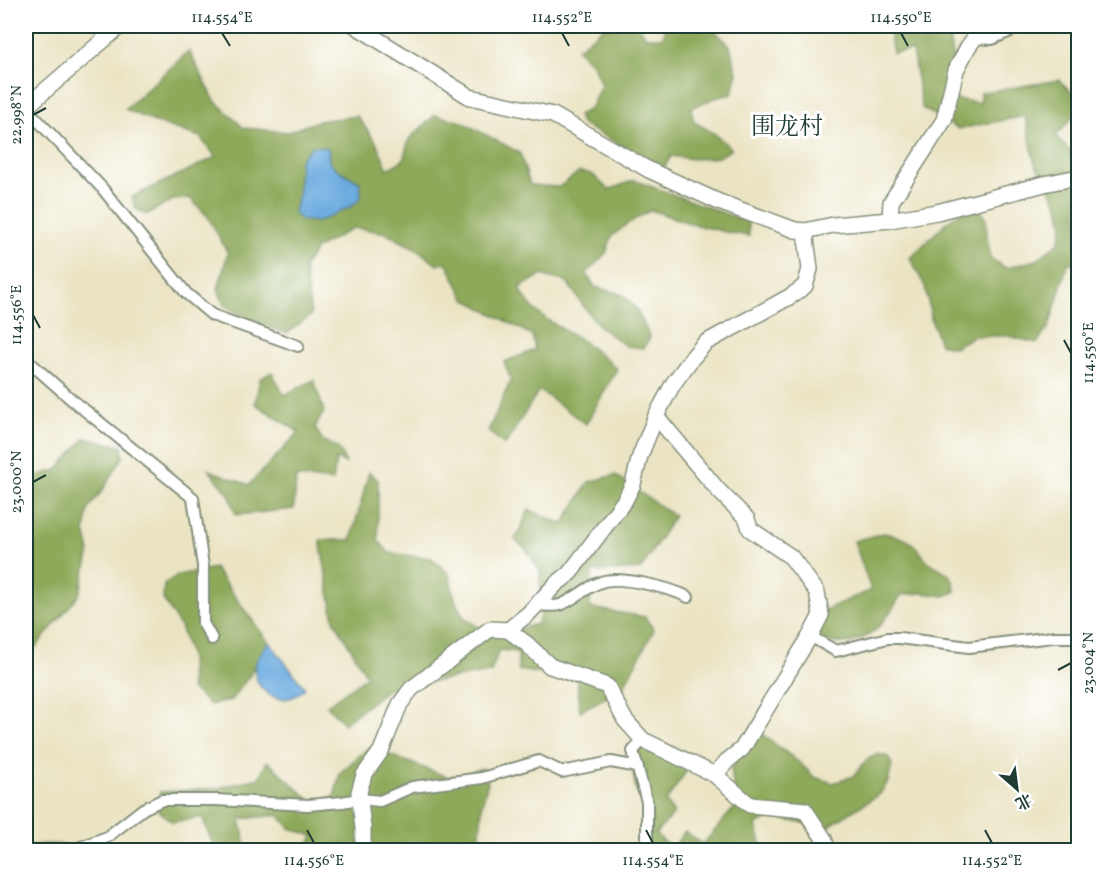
<svg xmlns="http://www.w3.org/2000/svg" width="1104" height="876" font-family="Vollkorn,'Noto Serif SC',serif">
<style>
.forest{fill:#8ea95a;stroke:#567347;stroke-width:1.5;fill-rule:evenodd}
.water{fill:#6dace0;stroke:#46748a;stroke-width:1.5}
.lines{fill:none;stroke-linecap:round;stroke-linejoin:round}
.street-casing{stroke:#85907c;stroke-width:14}
.secondary-casing{stroke:#85907c;stroke-width:18}
.street{stroke:#fff;stroke-width:10}
.secondary{stroke:#fff;stroke-width:15}
.ticks{fill:none;stroke:#1f3d34;stroke-width:2}
.labels{text-anchor:middle;dominant-baseline:central;stroke-width:6;stroke-linejoin:round;paint-order:stroke}
.quarter-label{font-size:24px;fill:#1f3d34;stroke:#fff}
.neatline{fill:none;stroke:#1f3d34;stroke-width:2}
.ticks-label{font-size:15px;text-anchor:middle;fill:#1f3d34}
</style>
<rect width="100%" height="100%" fill="#fff"/>
<filter id="ink" filterUnits="userSpaceOnUse"><feTurbulence type="fractalNoise" baseFrequency=".0167" numOctaves="2"/><feDisplacementMap in="SourceGraphic" scale="12" xChannelSelector="R" yChannelSelector="G"/><feConvolveMatrix kernelMatrix="1 2 1 2 8 2 1 2 1" color-interpolation-filters="sRGB"/></filter>
<filter id="wash" filterUnits="userSpaceOnUse"><feTurbulence type="fractalNoise" baseFrequency=".008" numOctaves="4" result="noise"/><feDisplacementMap in="SourceGraphic" scale="24" xChannelSelector="R" yChannelSelector="G"/><feGaussianBlur stdDeviation="1.35" result="paint"/><feColorMatrix in="noise" values="0 0 0 0 0 0 0 0 0 0 0 0 0 0 0 0 0 1.4 0 .05"/><feComposite in="paint" operator="in"/></filter>
<g filter="url(#wash)">
<rect width="100%" height="100%" fill="#ebe4c4"/>
<g class="forest">
<path d="M 606,26 L 638,26 L 646,37 L 663,37 L 666,26 L 710,26 L 730,46 L 737,73 L 732,94 L 714,98 L 691,108 L 694,122 L 714,133 L 732,149 L 719,157 L 693,159 L 671,156 L 664,168 L 581,124 L 578,115 L 590,109 L 601,85 L 593,65 L 577,49 Z"/>
<path d="M 888,26 L 947,26 L 953,60 L 943,97 L 980,103 L 980,93 L 1059,80 L 1078,98 L 1078,111 L 1056,136 L 1078,160 L 1078,263 L 1068,263 L 1049,327 L 1037,343 L 1008,336 L 974,336 L 954,347 L 940,344 L 932,322 L 925,286 L 910,258 L 949,220 L 975,202 L 986,218 L 987,237 L 991,259 L 1006,268 L 1037,260 L 1059,242 L 1063,225 L 1059,206 L 1035,164 L 1025,116 L 958,129 L 922,108 L 912,50 L 893,53 Z"/>
<path d="M 189,51 L 215,101 L 244,128 L 288,132 L 318,121 L 357,116 L 376,142 L 388,169 L 403,160 L 409,139 L 435,115 L 462,122 L 520,153 L 530,185 L 559,187 L 579,172 L 592,174 L 609,190 L 634,180 L 748,222 L 749,236 C 715,231 683,222 651,210 L 630,222 L 612,236 L 606,253 L 586,274 L 595,287 L 623,295 L 636,308 L 650,338 L 643,348 L 626,346 L 602,329 L 589,314 L 567,282 L 541,275 L 519,288 C 535,317 553,323 580,339 C 593,348 605,359 617,369 L 586,424 L 539,390 L 505,445 L 488,431 L 511,380 L 504,362 L 535,350 L 532,335 L 465,299 L 446,262 L 437,265 L 415,248 L 383,232 L 353,228 L 317,248 L 304,267 L 311,315 L 288,333 L 279,331 L 244,317 L 224,305 L 218,289 L 228,253 L 208,217 L 190,198 L 173,200 L 146,215 L 135,208 L 132,197 L 216,157 L 200,137 L 155,122 L 125,109 ZM 327,148 L 329,162 L 335,168 L 360,183 L 294,213 L 299,192 L 300,160 Z"/>
<path d="M 272,372 L 284,395 L 314,380 L 324,412 L 315,427 L 322,440 L 338,448 L 346,463 L 336,459 L 333,481 L 296,477 L 294,509 L 236,515 L 229,494 L 209,470 L 249,485 L 299,432 L 255,404 L 260,379 Z"/>
<path d="M 85,438 L 122,446 L 123,457 L 104,488 L 89,508 L 85,531 L 90,552 L 79,595 L 35,648 L 26,653 L 26,479 L 57,470 Z"/>
<path d="M 369,472 L 378,480 L 378,540 L 389,553 L 431,558 L 449,574 L 456,603 L 465,619 L 492,635 L 537,624 L 540,616 L 540,571 L 525,548 L 515,540 L 529,510 L 563,524 L 589,482 L 615,475 L 674,516 L 641,569 L 592,572 L 590,608 L 645,617 L 654,630 L 622,689 L 580,711 L 577,679 L 518,670 L 518,652 L 499,650 L 491,672 L 388,689 L 344,724 L 327,705 L 367,676 L 334,620 L 320,540 L 351,540 Z"/>
<path d="M 883,533 C 894,535 908,538 917,548 C 921,552 924,558 929,562 C 942,571 955,572 955,592 L 944,596 L 922,593 L 901,595 C 886,621 869,646 836,643 C 826,642 814,635 805,631 L 813,615 L 871,590 L 854,541 Z"/>
<path d="M 214,568 L 269,643 L 259,656 L 250,675 L 231,700 L 210,705 L 191,689 L 190,656 L 180,626 L 163,599 L 164,584 L 178,575 Z"/>
<path d="M 755,724 L 762,734 L 800,763 L 814,777 L 833,783 L 854,776 L 866,760 L 878,754 L 888,757 L 892,764 L 888,782 L 880,794 L 832,824 L 817,841 L 805,823 L 770,818 L 756,825 L 763,850 L 648,850 L 651,816 L 636,791 L 629,748 L 643,735 L 696,757 L 666,801 L 674,814 L 655,834 L 672,848 L 685,832 L 703,844 L 736,806 L 731,769 Z"/>
<path d="M 369,747 L 450,778 L 483,768 L 488,782 L 482,805 L 480,836 L 485,850 L 305,850 L 313,836 L 290,828 L 279,815 L 240,819 L 247,850 L 215,850 L 202,817 L 172,822 L 158,810 L 160,792 L 218,788 L 259,778 L 267,761 L 311,801 L 334,798 L 340,773 Z"/>
<path d="M 45,844 L 100,846 L 110,850 L 26,850 L 26,846 Z"/>
</g>
<g class="water">
<path d="M 312,146 L 328,148 L 329,162 L 335,168 L 360,183 L 361,197 L 352,206 L 317,222 L 301,220 L 294,213 L 299,192 L 300,160 Z"/>
<path d="M 269,642 L 305,688 C 302,691 297,695 293,697 C 274,704 253,687 255,667 C 256,658 263,649 269,642 Z"/>
</g>
</g>
<g filter="url(#ink)">
<g class="lines">
<g class="street-casing">
<g id="street">
<path d="M 975,38 L 992,39 L 1022,26"/>
<path d="M 26,108 L 102,188 L 186,293 L 212,315 L 298,346"/>
<path d="M 26,359 L 71,399 L 193,498 L 203,566 L 203,623 L 212,639"/>
<path d="M 536,605 C 543,605 553,607 560,605 C 572,601 588,586 601,582 C 619,575 670,588 688,597"/>
<path d="M 810,636 L 836,651 L 888,638 L 899,638 L 969,647 L 1053,637 L 1078,637"/>
<path d="M 643,740 L 633,751 L 647,802 L 647,846 L 645,850"/>
<path d="M 73,850 L 107,837 L 143,809 L 162,800 L 216,800 L 308,805 L 342,802 L 359,799 L 380,801 L 412,787 L 482,778 L 539,761 L 562,772 L 611,762 L 638,767"/>
</g>
</g>
<g class="secondary-casing">
<g id="secondary">
<path d="M 356,26 L 470,97 L 553,115 L 649,170 L 719,202 L 795,230 L 805,231 L 833,225 L 890,220 L 937,212 L 1044,184 L 1078,177"/>
<path d="M 26,107 L 120,26"/>
<path d="M 890,220 L 891,202 L 944,120 L 956,70 L 968,47 L 981,29 L 982,26"/>
<path d="M 656,416 L 673,384 L 692,358 L 705,343 L 791,296 L 805,286 L 810,269 L 805,231"/>
<path d="M 508,630 L 528,614 L 556,584 L 569,574 L 625,500 L 633,484 L 640,456 L 656,416 L 718,490 L 747,519 L 750,529 L 791,557 L 817,592 L 821,615 L 810,636 L 742,749 L 727,761 L 715,775"/>
<path d="M 363,850 L 363,828 L 359,792 L 364,775 L 381,751 L 400,704 L 411,689 L 490,629 L 508,630 L 527,644 L 550,666 L 607,686 L 625,720 L 643,740 L 666,751 L 715,775 L 750,805 L 805,810 L 824,839 L 828,850"/>
</g>
</g>
<use href="#street" class="street"/>
<use href="#secondary" class="secondary"/>
</g>
</g>
<path class="ticks" d="M 222,33 L 230,46M 562,33 L 569,46M 901,33 L 908,46M 33,115 L 46,108M 33,315 L 40,328M 1064,340 L 1071,353M 33,482 L 46,475M 1058,670 L 1071,663M 307,830 L 314,843M 646,830 L 653,843M 985,830 L 992,843"/>
<g class="labels">
<g class="quarter-label">
<text x="787" y="128">围龙村</text>
</g>
</g>
<rect width="1104" height="876" fill="none" stroke="#fff" stroke-width="66"/>
<g transform="translate(1017 789) rotate(152)" stroke="#ffffff" stroke-width="4.5" paint-order="stroke">
<path d="M0-4.5L10 22L0 15L-10 22Z" fill="#1f3d34"/>
<text y="-9" font-size="16" font-weight="bold" text-anchor="middle" fill="#1f3d34">北</text>
</g>
<rect x="33" y="33" width="1038" height="810" class="neatline"/>
<g class="ticks-label">
<text x="222" y="22">114.554°E</text>
<text x="562" y="22">114.552°E</text>
<text x="901" y="22">114.550°E</text>
<text transform="translate(16 115) rotate(-90)" y="5">22.998°N</text>
<text transform="translate(16 315) rotate(-90)" y="5">114.556°E</text>
<text transform="translate(1088 353) rotate(-90)" y="5">114.550°E</text>
<text transform="translate(16 482) rotate(-90)" y="5">23.000°N</text>
<text transform="translate(1088 663) rotate(-90)" y="5">23.004°N</text>
<text x="314" y="865">114.556°E</text>
<text x="653" y="865">114.554°E</text>
<text x="992" y="865">114.552°E</text>
</g>
</svg>
